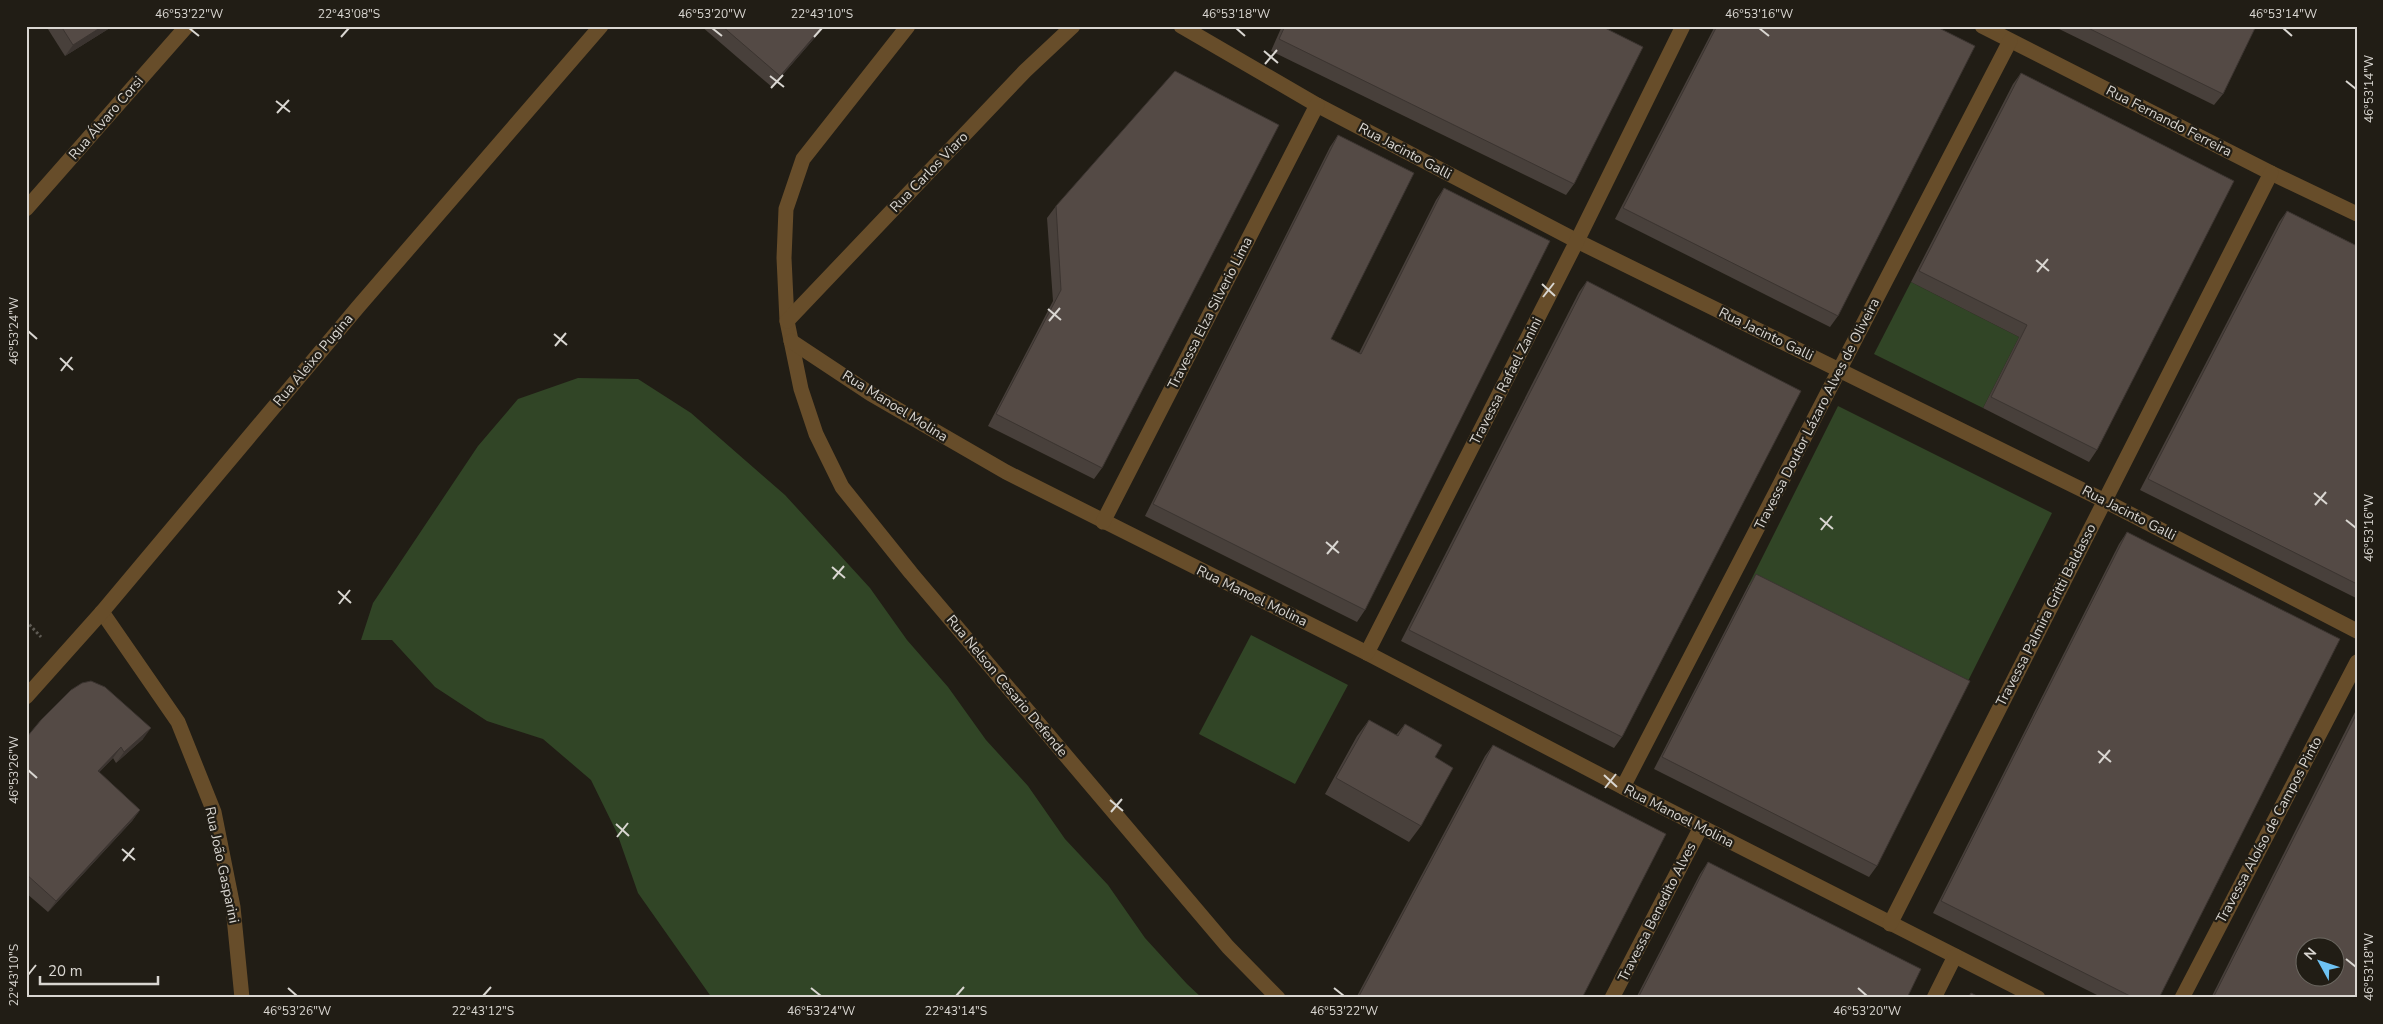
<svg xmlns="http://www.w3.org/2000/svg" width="2383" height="1024" font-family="'Nunito Sans',sans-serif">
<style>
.green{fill:#314526}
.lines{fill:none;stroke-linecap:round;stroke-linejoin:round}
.path{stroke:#5f5b54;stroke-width:3;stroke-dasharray:2.5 2.5;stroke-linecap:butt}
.minor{stroke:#674d2a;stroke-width:15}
.wall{fill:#48403b}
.shaded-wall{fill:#3b3430}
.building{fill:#544a45;stroke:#3b3430;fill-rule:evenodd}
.ticks{fill:none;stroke:#d9d6d1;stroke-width:2}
.labels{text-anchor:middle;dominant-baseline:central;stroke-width:4.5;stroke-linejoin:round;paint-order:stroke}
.street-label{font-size:14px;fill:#d9d6d1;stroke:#211d15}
.neatline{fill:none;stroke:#d9d6d1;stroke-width:2}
.ticks-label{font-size:12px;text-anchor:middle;fill:#d9d6d1}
</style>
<rect width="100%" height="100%" fill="#211d15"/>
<g class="green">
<path d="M 1911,282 L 2019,337 L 1983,408 L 1874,354 Z"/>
<path d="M 578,378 L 638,379 L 691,413 L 785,495 L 870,588 L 907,640 L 948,687 L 986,740 L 1028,786 L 1065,839 L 1108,885 L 1145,938 L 1187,984 L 1202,998 L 712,998 L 638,893 L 617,833 L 591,780 L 543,739 L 487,721 L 435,687 L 392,640 L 361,640 L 373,603 L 478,446 L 518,399 Z"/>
<path d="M 1838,406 L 2052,513 L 1962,693 L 1748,586 Z"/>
<path d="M 1251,635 L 1348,685 L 1295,784 L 1199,734 Z"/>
</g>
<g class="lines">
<path class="path" d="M 26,621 L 41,637"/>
<g class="minor">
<path d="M 908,26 L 803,159 L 786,209 L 784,258 L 787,321 L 801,389 L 816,434 L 842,487 L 911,573 L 1228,947 L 1278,998"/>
<path d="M 1181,26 L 1317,105 L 1577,241 L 2103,500 L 2357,631"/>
<path d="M 1982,26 L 2271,173 L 2357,214"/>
<path d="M 26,209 L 187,26"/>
<path d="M 787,321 L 1025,71 L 1073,26"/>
<path d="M 791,341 L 871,394 L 1006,472 L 1367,653 L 1623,787 L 2038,998"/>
<path d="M 1103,522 L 1317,105"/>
<path d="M 102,612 L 178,722 L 214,812 L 233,907 L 242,998"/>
<path d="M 1367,653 L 1577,241 L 1683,26"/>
<path d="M 26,697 L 102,612 L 358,307 L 601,26"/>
<path d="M 1623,787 L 2010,41"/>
<path d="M 1890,924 L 2271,173"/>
<path d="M 1612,998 L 1701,827"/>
<path d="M 1934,998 L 1955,956"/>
<path d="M 2182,998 L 2357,662"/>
</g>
</g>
<g class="wall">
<path d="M 46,26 L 113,26 L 65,56 Z"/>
<path d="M 701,26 L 825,26 L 772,87 Z"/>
<path d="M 1282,26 L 1601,26 L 1574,184 L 1566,195 L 1271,51 Z"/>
<path d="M 1715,26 L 1935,26 L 1838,316 L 1830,327 L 1615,219 Z"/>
<path d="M 2053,26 L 2256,26 L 2223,94 L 2214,105 Z"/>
<path d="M 2021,73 L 2097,450 L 2089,462 L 1983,408 L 2019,337 L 1911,282 L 2013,84 Z"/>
<path d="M 1338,135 L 1331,339 L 1359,353 L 1436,200 L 1444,188 L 1365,610 L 1357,622 L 1145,516 L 1330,147 Z"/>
<path d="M 1056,206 L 1102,468 L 1094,479 L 988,426 L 1053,301 L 1047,218 Z"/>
<path d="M 2287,211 L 2357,246 L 2357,597 L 2356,598 L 2140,490 L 2279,222 Z"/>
<path d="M 1587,281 L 1622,737 L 1614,748 L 1401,641 L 1579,292 Z"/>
<path d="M 2127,532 L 2159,998 L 2103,998 L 1933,913 L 2119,544 Z"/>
<path d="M 1756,574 L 1877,866 L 1869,877 L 1654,769 L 1748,586 Z"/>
<path d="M 2357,708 L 2357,998 L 2211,998 Z"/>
<path d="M 1369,720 L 1396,735 L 1405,724 L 1435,757 L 1421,826 L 1409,842 L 1325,794 L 1357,736 Z"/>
<path d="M 26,738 L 143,739 L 116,763 L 113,758 L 99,772 L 140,810 L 132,821 L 48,912 L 26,893 Z"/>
<path d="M 1493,745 L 1582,998 L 1356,998 L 1485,756 Z"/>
<path d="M 1708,862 L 1907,998 L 1636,998 L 1700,874 Z"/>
</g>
<g class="shaded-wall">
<path d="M 103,26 L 113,26 L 65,56 L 73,45 Z"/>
<path d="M 823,26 L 825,26 L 772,87 L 780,76 Z"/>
<path d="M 151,728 L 143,739 L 116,763 L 124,752 Z"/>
<path d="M 121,747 L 113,758 L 90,782 L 98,771 Z"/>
<path d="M 140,810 L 132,821 L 48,912 L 56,901 Z"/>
</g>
<g class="building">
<path d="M 61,26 L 103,26 L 73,45 Z"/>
<path d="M 722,26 L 823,26 L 780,76 Z"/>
<path d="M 1285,26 L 1601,26 L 1643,47 L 1574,184 L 1279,39 Z"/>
<path d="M 1717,26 L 1935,26 L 1975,46 L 1838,316 L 1623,208 Z"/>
<path d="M 2084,26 L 2256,26 L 2223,94 Z"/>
<path d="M 1175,71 L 1279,125 L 1102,468 L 996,414 L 1061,290 L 1056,206 Z"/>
<path d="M 2021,73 L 2234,181 L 2097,450 L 1991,397 L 2027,325 L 1919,271 Z"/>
<path d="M 1338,135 L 1414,173 L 1331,339 L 1361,354 L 1444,188 L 1550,241 L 1365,610 L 1153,504 Z"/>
<path d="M 2287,211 L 2357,246 L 2357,584 L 2148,479 Z"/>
<path d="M 1587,281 L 1801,391 L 1622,737 L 1409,630 Z"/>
<path d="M 2127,532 L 2340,639 L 2159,998 L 2134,998 L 1941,901 Z"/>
<path d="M 1756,574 L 1970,681 L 1877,866 L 1662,757 Z"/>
<path d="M 91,681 L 105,687 L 151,728 L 124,752 L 121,747 L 98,771 L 140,810 L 56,901 L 26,874 L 26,738 L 41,720 L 71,690 L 82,683 Z"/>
<path d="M 2357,713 L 2357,998 L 2213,998 ZM 2306,946 L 2336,946 L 2336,976 L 2306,976 Z"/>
<path d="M 1369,720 L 1398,736 L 1405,724 L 1442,745 L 1435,757 L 1453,768 L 1421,826 L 1336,778 Z"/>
<path d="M 1493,745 L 1666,834 L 1582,998 L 1358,998 Z"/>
<path d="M 1708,862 L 1921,969 L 1907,998 L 1638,998 Z"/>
<path d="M 1971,993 L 1981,998 L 1968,998 Z"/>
</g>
<path class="ticks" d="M 189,28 L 199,36M 712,28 L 722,36M 1236,28 L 1245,36M 1759,28 L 1769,36M 2283,28 L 2292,36M 341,37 L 349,28M 814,37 L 822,28M 1264,51 L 1278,63M 1265,64 L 1277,50M 770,76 L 784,87M 2346,81 L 2356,89M 771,88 L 783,75M 276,101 L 290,112M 277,113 L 289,100M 2036,260 L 2049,271M 2037,272 L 2048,259M 1542,284 L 1555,296M 1543,297 L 1554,283M 1048,309 L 1061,320M 1049,321 L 1060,308M 28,331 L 37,339M 554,334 L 567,345M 555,346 L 566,333M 60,358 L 73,370M 61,371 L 72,357M 2314,493 L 2327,504M 2315,505 L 2326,492M 1820,518 L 1833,529M 2346,520 L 2356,528M 1821,530 L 1832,516M 1326,542 L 1339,553M 1327,554 L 1338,541M 832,567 L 845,578M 833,579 L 844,566M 338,591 L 351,603M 339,604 L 350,590M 2098,751 L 2111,762M 2099,763 L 2110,750M 28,770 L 37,778M 1604,775 L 1617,787M 1605,788 L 1616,774M 1110,800 L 1123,811M 1111,812 L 1122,799M 616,824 L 629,836M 617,837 L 628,823M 122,849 L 135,860M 123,861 L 134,848M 2346,959 L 2356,967M 28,975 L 36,965M 288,988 L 297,996M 811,988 L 821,996M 1334,988 L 1344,996M 1858,988 L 1867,996M 483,996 L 491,987M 956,996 L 964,987"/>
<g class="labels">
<g class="street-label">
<text transform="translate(106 118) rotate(-49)">Rua Álvaro Corsi</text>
<text transform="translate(2169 121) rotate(27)">Rua Fernando Ferreira</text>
<text transform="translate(1405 151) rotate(28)">Rua Jacinto Galli</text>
<text transform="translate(929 172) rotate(-46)">Rua Carlos Viaro</text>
<text transform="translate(1210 313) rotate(-63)">Travessa Elza Silverio Lima</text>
<text transform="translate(1766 334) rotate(26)">Rua Jacinto Galli</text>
<text transform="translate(313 360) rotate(-50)">Rua Aleixo Pugina</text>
<text transform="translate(1506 381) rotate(-63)">Travessa Rafael Zanini</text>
<text transform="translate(895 406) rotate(32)">Rua Manoel Molina</text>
<text transform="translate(1817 414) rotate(-63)">Travessa Doutor Lázaro Alves de Oliveira</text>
<text transform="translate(2129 513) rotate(27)">Rua Jacinto Galli</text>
<text transform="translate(1252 596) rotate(26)">Rua Manoel Molina</text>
<text transform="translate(2046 615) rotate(-63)">Travessa Palmira Gritti Baldasso</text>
<text transform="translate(1007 686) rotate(50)">Rua Nelson Cesario Defende</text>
<text transform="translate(1679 816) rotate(27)">Rua Manoel Molina</text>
<text transform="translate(2269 830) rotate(-62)">Travessa Aloíso de Campos Pinto</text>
<text transform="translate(222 865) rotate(78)">Rua João Gasparini</text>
<text transform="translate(1657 912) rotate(-63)">Travessa Benedito Alves</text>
</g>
</g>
<rect width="2383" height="1024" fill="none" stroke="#211d15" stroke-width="55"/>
<g transform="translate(2320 962) rotate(310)"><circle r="24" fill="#211d15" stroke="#6b6760"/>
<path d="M0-4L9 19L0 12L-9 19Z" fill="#6ec2f3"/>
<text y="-8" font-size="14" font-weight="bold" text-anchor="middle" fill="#d9d6d1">N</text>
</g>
<path d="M40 976v8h118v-8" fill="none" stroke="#d9d6d1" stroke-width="2.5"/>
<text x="48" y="976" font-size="15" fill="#d9d6d1" stroke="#211d15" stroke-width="4" paint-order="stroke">20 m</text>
<rect x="28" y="28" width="2328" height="968" class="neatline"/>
<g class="ticks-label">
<text x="189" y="18">46°53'22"W</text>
<text x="349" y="18">22°43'08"S</text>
<text x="712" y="18">46°53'20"W</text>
<text x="822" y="18">22°43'10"S</text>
<text x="1236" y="18">46°53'18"W</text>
<text x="1759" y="18">46°53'16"W</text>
<text x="2283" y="18">46°53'14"W</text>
<text transform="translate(2369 89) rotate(-90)" y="4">46°53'14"W</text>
<text transform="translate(14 331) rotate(-90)" y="4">46°53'24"W</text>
<text transform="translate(2369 528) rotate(-90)" y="4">46°53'16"W</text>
<text transform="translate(14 770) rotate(-90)" y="4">46°53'26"W</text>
<text transform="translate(2369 967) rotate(-90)" y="4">46°53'18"W</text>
<text transform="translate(14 975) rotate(-90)" y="4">22°43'10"S</text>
<text x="297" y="1015">46°53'26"W</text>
<text x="483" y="1015">22°43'12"S</text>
<text x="821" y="1015">46°53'24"W</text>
<text x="956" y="1015">22°43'14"S</text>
<text x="1344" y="1015">46°53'22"W</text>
<text x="1867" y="1015">46°53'20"W</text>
</g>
</svg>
